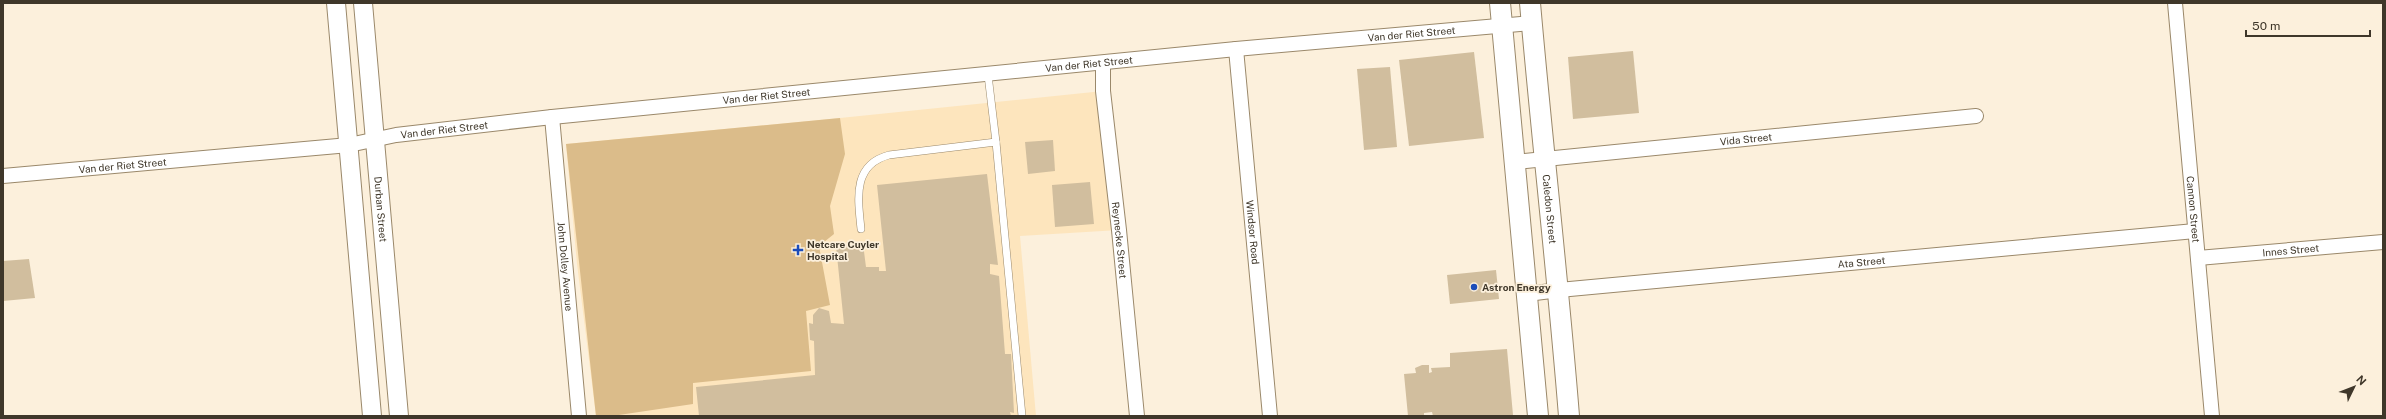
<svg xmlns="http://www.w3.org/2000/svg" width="2386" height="419" font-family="'Public Sans',sans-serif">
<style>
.built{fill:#fde5bd}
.green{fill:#dbbc8a}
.building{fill:#d1be9e}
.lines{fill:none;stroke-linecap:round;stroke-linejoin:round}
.service-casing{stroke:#9a886a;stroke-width:8}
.minor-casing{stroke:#9a886a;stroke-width:16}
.tertiary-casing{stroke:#9a886a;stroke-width:20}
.secondary-casing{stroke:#9a886a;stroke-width:22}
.service{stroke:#fff;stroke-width:7}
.minor{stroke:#fff;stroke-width:14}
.tertiary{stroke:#fff;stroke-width:18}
.secondary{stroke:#fff;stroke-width:20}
.poi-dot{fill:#1b4cb9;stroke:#fcf0dc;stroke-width:1.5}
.labels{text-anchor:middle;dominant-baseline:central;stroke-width:3.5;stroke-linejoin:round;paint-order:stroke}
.street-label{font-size:10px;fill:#3f372a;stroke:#fcf0dc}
.poi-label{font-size:10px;font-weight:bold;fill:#3f372a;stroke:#fcf0dc;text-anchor:start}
</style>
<rect width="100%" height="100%" fill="#fcf0dc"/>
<path class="built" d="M 1103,91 L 1119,230 L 1020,236 L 1036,416 L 596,416 L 577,264 L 566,144 L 840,118 Z"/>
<path class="green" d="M 840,118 L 845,154 L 830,206 L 834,234 L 819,246 L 830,305 L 806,311 L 811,371 L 693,383 L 693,404 L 612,416 L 596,416 L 566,144 Z"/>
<g class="building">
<path d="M 1633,51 L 1639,113 L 1573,119 L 1568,57 Z"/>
<path d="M 1474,52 L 1484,138 L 1409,146 L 1399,60 Z"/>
<path d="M 1390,67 L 1397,147 L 1364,150 L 1357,69 Z"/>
<path d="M 1053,140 L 1055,171 L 1028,174 L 1025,142 Z"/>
<path d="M 987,174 L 998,265 L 990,264 L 990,274 L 999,276 L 1005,354 L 1011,354 L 1014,413 L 1010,412 L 1011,416 L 699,416 L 696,387 L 815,375 L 814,341 L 810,340 L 809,323 L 813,324 L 813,315 L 819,308 L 829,311 L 831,323 L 844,324 L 836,246 L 863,244 L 866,267 L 879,267 L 879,271 L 886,271 L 877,185 Z"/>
<path d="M 1090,182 L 1094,224 L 1055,227 L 1052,185 Z"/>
<path d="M 29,259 L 35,298 L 3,301 L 3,261 Z"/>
<path d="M 1496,270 L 1499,299 L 1450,304 L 1447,275 Z"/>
<path d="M 1507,349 L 1513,415 L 1433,416 L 1432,412 L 1424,413 L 1424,416 L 1408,416 L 1404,374 L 1416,373 L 1415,368 L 1422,365 L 1429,365 L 1429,373 L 1432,372 L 1431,368 L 1450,367 L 1450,353 Z"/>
</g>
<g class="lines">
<g class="service-casing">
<g id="service">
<path d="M 988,75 L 996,142"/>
<path d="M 861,229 C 858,199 852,165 889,155 L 996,142 L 1022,416"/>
</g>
</g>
<g class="minor-casing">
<g id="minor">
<path id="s1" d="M 2175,3 L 2212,416"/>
<path id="s2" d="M 1236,49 L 1270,416"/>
<path id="s3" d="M 1103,63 L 1103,91 L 1119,230 L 1137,416"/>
<path id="s4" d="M 552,117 L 579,416"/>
<path id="s5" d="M 1515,162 L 1976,116"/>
<path id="s6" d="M 3,176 L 349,145 L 396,135 L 552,117 L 1236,49 L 1532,23"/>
<path id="s7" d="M 2198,258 L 2383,242"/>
<path id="s8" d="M 1527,294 L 1559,290 L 2195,231"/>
</g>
</g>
<g class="tertiary-casing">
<g id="tertiary">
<path d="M 336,3 L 372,416"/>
<path id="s9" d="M 363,3 L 399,416"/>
</g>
</g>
<g class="secondary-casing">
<g id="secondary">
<path d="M 1500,3 L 1538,416"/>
<path id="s10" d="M 1530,3 C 1542,141 1558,278 1569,416"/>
</g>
</g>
<use href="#service" class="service"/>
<use href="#minor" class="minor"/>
<use href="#tertiary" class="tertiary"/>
<use href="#secondary" class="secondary"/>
</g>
<g class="poi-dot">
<path d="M796 244h4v4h4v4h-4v4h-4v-4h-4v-4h4z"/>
<circle cx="1474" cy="287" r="4"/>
</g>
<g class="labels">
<g class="street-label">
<text stroke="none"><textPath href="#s6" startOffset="1416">Van der Riet Street</textPath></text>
<text stroke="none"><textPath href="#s6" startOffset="1092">Van der Riet Street</textPath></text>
<text stroke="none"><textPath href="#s6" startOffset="768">Van der Riet Street</textPath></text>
<text stroke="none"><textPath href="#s6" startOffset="444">Van der Riet Street</textPath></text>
<text stroke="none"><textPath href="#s5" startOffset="232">Vida Street</textPath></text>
<text stroke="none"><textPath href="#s6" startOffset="120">Van der Riet Street</textPath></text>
<text stroke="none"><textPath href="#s9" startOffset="207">Durban Street</textPath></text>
<text stroke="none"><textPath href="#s10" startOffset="207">Caledon Street</textPath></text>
<text stroke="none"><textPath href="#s1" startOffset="207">Cannon Street</textPath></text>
<text stroke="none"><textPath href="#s2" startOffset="184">Windsor Road</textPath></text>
<text stroke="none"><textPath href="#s3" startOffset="178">Reynecke Street</textPath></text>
<text stroke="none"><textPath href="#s7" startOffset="93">Innes Street</textPath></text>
<text stroke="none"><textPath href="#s8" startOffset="336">Ata Street</textPath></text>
<text stroke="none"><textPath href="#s4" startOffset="150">John Dolley Avenue</textPath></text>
</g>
<g class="poi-label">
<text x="807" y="244">Netcare Cuyler<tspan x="807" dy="12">Hospital</tspan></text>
<text x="1482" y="287">Astron Energy</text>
</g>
</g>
<rect width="2386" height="419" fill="none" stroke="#3f372a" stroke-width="8"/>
<g transform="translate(2354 387) rotate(47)" stroke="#fcf0dc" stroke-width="3" paint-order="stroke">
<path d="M0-3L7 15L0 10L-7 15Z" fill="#3f372a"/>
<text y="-6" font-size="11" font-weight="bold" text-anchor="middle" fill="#3f372a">N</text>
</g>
<path d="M2246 30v6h124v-6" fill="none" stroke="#3f372a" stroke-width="2"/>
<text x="2252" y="30" font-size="12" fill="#3f372a" stroke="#fcf0dc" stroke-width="3" paint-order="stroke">50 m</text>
</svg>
